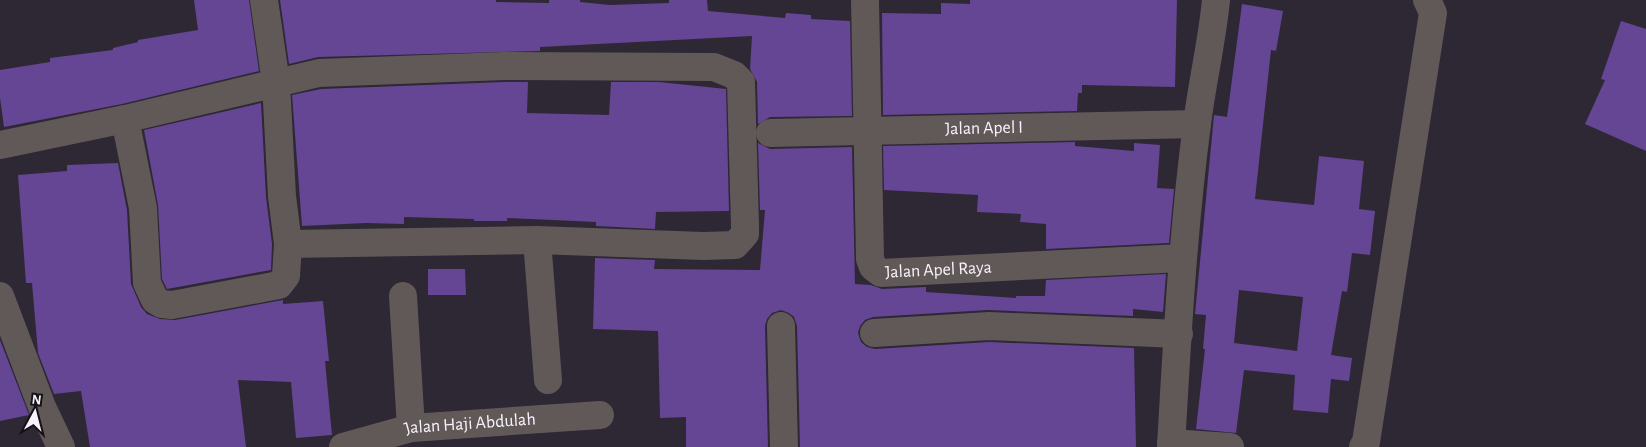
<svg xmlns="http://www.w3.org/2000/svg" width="1646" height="447" font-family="'Alegreya Sans',sans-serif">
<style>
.building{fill:#644694;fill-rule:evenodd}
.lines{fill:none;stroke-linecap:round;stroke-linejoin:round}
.minor{stroke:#615858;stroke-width:28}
.labels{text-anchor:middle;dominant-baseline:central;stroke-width:4.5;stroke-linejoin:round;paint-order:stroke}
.street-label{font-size:18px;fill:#f7f2fb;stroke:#151117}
</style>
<rect width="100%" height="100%" fill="#2e2734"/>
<g class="building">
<path d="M 194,0 L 249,0 L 259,71 L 122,104 L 4,127 L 0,98 L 0,70 L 50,62 L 50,58 L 113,50 L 113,48 L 138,42 L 138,40 L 198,30 Z"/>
<path d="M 280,0 L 496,0 L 496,2 L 549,3 L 549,0 L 580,0 L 580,2 L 610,5 L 669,3 L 669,0 L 707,0 L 708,11 L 785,18 L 786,13 L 811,15 L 811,19 L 850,21 L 852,116 L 770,117 L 758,124 L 757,82 L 750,69 L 752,36 L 540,47 L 540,51 L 318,57 L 289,64 Z"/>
<path d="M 970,0 L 1177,0 L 1175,87 L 1082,85 L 1082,93 L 1078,93 L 1077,111 L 883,115 L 882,13 L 941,14 L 941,3 L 970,4 Z"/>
<path d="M 1242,4 L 1283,11 L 1276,51 L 1271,50 L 1255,199 L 1314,205 L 1319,156 L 1364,161 L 1359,209 L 1375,211 L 1370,255 L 1352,253 L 1347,292 L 1342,291 L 1331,355 L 1352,358 L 1349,381 L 1331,379 L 1328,413 L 1293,410 L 1295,375 L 1244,370 L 1236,433 L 1196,429 L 1205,349 L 1203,349 L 1206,315 L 1195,314 L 1214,115 L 1227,117 ZM 1239,290 L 1303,297 L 1297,351 L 1234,343 Z"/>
<path d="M 1621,21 L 1646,29 L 1646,151 L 1585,124 L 1605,80 L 1601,79 Z"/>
<path d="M 504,82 L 528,82 L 527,113 L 609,115 L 611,82 L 659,82 L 726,89 L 729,211 L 656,212 L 655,229 L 596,226 L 596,222 L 507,218 L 507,221 L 474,221 L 474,219 L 404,217 L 404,224 L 366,223 L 302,226 L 292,95 L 321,89 Z"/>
<path d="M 261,103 L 266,197 L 272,244 L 271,270 L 167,289 L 162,279 L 158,205 L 144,130 Z"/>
<path d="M 1075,142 L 1075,146 L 1134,151 L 1134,143 L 1160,145 L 1157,188 L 1174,189 L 1169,243 L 1046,249 L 1046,224 L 1020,222 L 1021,214 L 977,212 L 978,195 L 884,190 L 883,146 Z"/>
<path d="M 758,143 L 770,149 L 852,147 L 855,284 L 871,285 L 882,289 L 926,287 L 926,292 L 1016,298 L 1016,296 L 1045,296 L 1046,280 L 1166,274 L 1163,312 L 1133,309 L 1133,316 L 988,310 L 873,317 L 865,320 L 860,326 L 858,333 L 861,342 L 867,347 L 875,349 L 989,342 L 1134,348 L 1136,447 L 800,447 L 797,326 L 794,317 L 789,313 L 781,310 L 772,313 L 767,319 L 765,326 L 768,447 L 686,447 L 686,417 L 660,418 L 658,331 L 593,329 L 595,258 L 655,260 L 654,269 L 760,270 L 765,210 L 760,210 Z"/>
<path d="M 118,163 L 127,210 L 131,284 L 141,307 L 147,314 L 160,319 L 175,320 L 283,300 L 283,304 L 323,301 L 329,361 L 325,361 L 332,435 L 296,438 L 291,382 L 238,380 L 246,447 L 90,447 L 81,391 L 54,394 L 38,353 L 32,283 L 26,283 L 18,175 L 67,171 L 67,165 Z"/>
<path d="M 428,269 L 465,269 L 466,295 L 428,295 Z"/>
<path d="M 0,340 L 29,415 L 0,421 Z"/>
</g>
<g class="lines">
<g class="minor">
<path id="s1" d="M 865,0 L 870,259 L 873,267 L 881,273 L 1182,258"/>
<path d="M 125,119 L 143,208 L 147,283 L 155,300 L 162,304 L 172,305 L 279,285 L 286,276 L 288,244 L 282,196 L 276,83 L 264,0"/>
<path id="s2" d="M 770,133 L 1197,124"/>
<path d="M 0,145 L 125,119 L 319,73 L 504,66 L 714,67 L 734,75 L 741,82 L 745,226 L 745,234 L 735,245 L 703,246 L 537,240 L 288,244"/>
<path d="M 537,240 L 548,380"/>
<path d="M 0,296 L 42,407 L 61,447"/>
<path d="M 403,296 L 411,428"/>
<path d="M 781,326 L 784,447"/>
<path d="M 874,333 L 989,326 L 1179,334"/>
<path d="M 1171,443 L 1230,447"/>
<path id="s3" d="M 343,447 L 411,428 L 600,415"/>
<path d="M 1171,447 C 1177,339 1183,231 1197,124 C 1202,83 1212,42 1216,0"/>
<path d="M 1363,447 L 1366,442 L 1433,13 L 1427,0"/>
</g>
</g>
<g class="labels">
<g class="street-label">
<text stroke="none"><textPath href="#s2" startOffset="214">Jalan Apel I</textPath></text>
<text stroke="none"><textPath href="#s1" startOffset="335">Jalan Apel Raya</textPath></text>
<text stroke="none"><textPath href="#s3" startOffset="130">Jalan Haji Abdulah</textPath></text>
</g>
</g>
<g transform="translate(35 412) rotate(7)" stroke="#151117" stroke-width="4" paint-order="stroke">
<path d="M0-4L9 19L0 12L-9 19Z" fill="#f7f2fb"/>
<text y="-8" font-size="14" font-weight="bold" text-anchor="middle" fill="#f7f2fb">N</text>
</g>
</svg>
